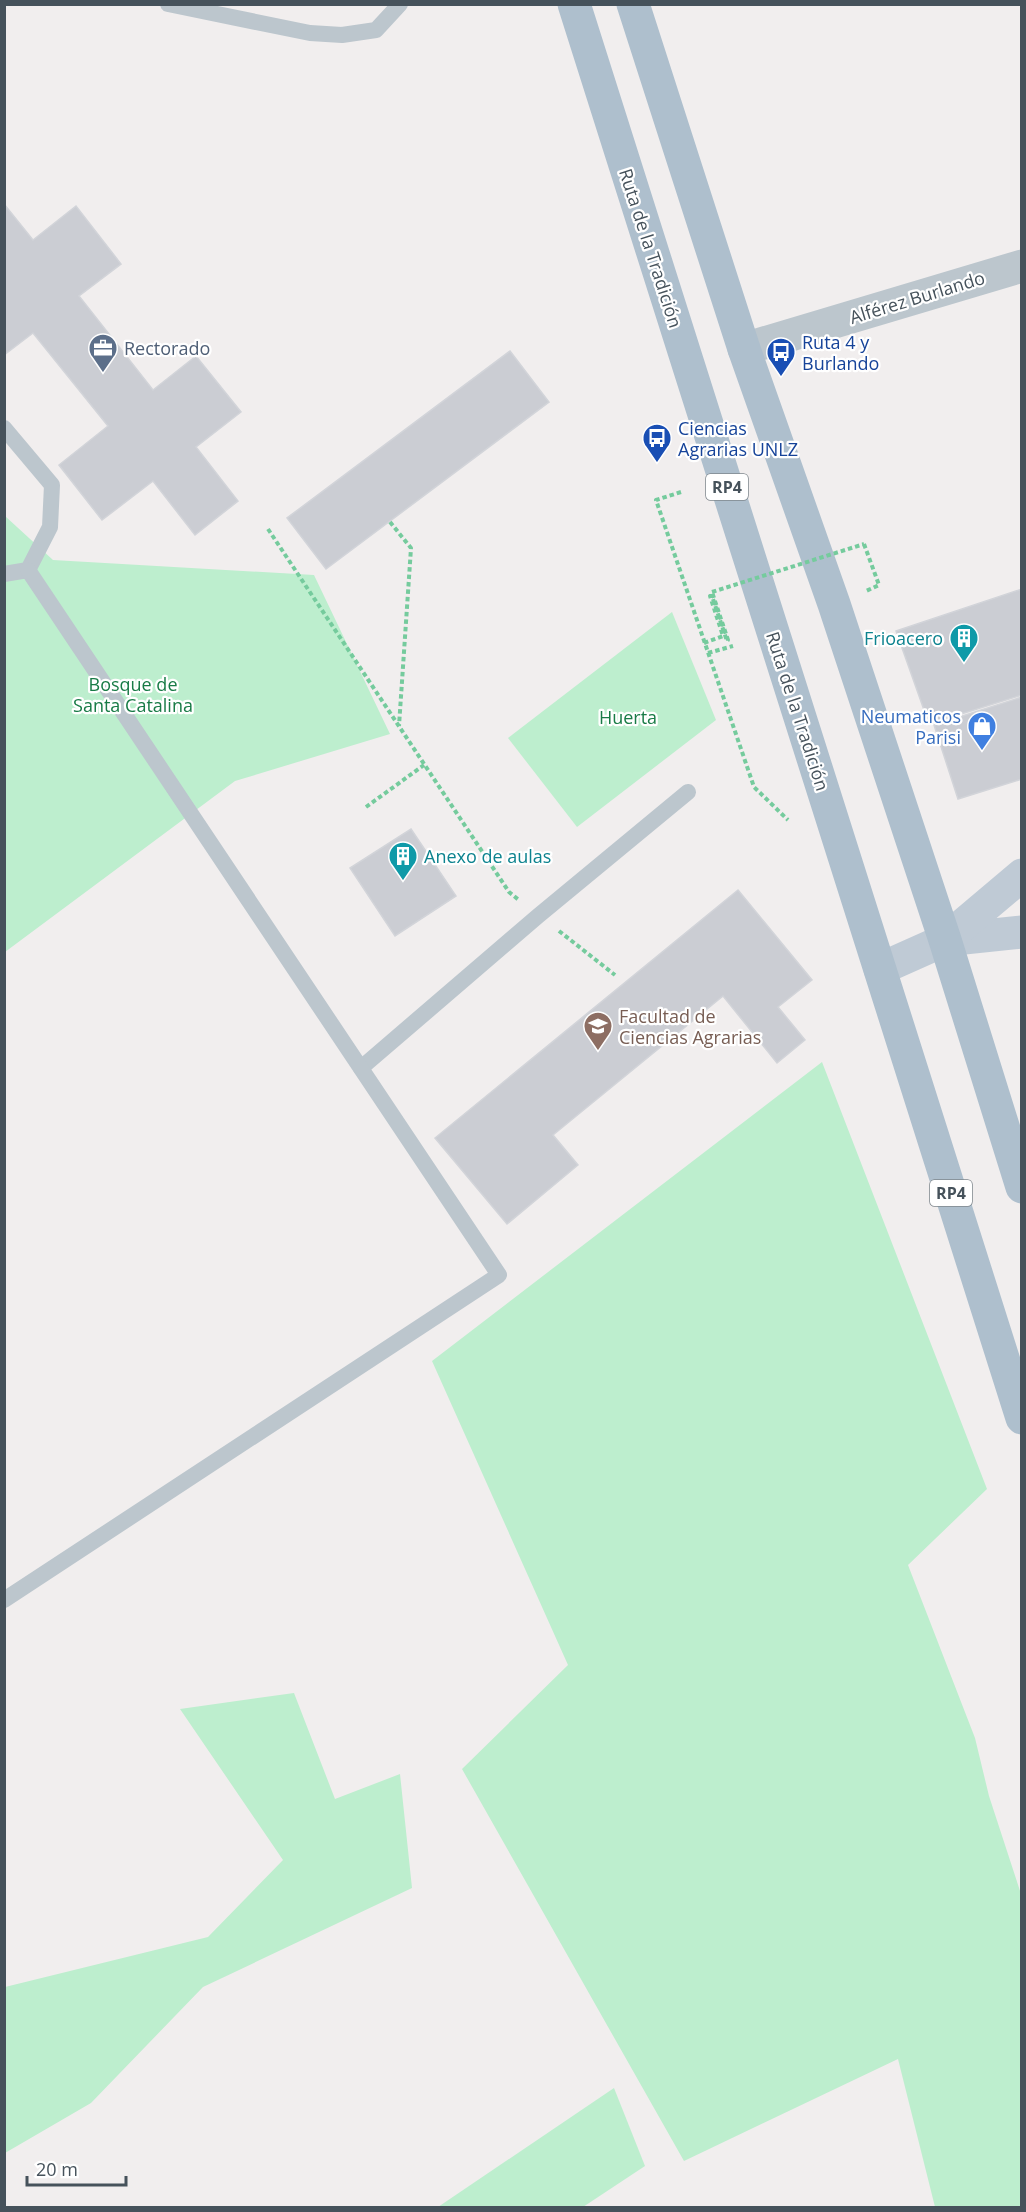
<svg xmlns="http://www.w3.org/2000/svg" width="1026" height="2212" font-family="'Open Sans',sans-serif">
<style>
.green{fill:#bdeece}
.building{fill:#cbcdd3;stroke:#d2d4d9;stroke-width:1.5}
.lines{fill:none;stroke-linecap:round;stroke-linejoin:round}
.path{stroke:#75cb9d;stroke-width:4;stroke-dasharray:4.5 3;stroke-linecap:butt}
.lane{stroke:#bcc6cd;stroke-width:16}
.street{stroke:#bcc6cd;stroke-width:33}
.secondary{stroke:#bfcad5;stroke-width:33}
.primary{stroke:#aebfcd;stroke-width:33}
.path-bridge{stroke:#75cb9d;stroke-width:4;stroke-dasharray:4.5 3;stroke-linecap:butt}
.labels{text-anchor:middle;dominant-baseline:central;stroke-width:4.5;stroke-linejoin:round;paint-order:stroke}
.shield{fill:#fff;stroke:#7e868c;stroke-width:1.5}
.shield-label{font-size:16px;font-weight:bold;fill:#46525b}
.street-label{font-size:18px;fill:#46525b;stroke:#fff}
.transit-label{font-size:18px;fill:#164399;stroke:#fff;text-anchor:start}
.service-label{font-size:18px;fill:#4e5e75;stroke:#fff;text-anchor:start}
.culture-label{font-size:18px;fill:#0d838f;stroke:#fff;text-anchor:end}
.park-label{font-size:18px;fill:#187b46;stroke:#fff}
.shop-label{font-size:18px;fill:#366cbe;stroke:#fff;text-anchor:end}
.education-label{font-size:18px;fill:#785e54;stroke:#fff;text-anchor:start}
</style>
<rect width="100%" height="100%" fill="#f1eeee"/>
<g class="green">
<path d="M 5,516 L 53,560 L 314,575 L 390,734 L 235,781 L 5,952 Z"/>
<path d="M 672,612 L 716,720 L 577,827 L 508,738 Z"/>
<path d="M 822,1062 L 987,1489 L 908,1565 L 975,1738 L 989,1796 L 1021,1894 L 1021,2207 L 935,2207 L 898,2059 L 684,2161 L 462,1769 L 568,1665 L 432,1361 Z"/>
<path d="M 294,1693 L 335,1799 L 400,1774 L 412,1888 L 203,1987 L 91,2103 L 5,2153 L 5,1987 L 208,1937 L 283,1860 L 180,1709 Z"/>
<path d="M 614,2088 L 645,2166 L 583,2207 L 438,2207 Z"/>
</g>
<g class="building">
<path d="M 4,204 L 33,240 L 76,206 L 121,264 L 79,296 L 153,390 L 196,356 L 241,412 L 196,447 L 238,501 L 195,535 L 153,481 L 102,520 L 59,465 L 108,426 L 33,333 L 4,355 Z"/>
<path d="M 510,351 L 549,402 L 326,569 L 287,518 Z"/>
<path d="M 1022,589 L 1022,695 L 929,724 L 896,631 Z"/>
<path d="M 1022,697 L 1022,779 L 958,799 L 934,725 Z"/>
<path d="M 411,829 L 456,896 L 395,936 L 350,868 Z"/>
<path d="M 738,890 L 812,980 L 778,1007 L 805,1040 L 777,1063 L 723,996 L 553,1135 L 578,1165 L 507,1224 L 435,1138 Z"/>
</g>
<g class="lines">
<g class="path">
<path d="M 681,492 L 656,500 L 754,787 L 788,820"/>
<path d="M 390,522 L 411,548 L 399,726"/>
<path d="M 268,529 L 509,892 L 520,901"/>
<path d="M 864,544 L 879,585 L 866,591"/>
<path d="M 704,643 L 723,636 L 710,596 L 712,596 L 727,641 L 728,640 L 712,592"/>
<path d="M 708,653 L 733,646"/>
<path d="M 366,807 L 424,765"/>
<path d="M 559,931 L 615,975"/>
</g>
<g class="lane">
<path d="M 168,4 L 310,33 L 342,35 L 376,30 L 400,4"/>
<path d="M 4,428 L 52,485 L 50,527 L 28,570 L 4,574"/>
<path d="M 361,1068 L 538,916 L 688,792"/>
<path d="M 4,1600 L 499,1275 L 28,570"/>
</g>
<path class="street" d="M 744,349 L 1022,266"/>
<g class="secondary">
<path d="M 945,940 L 1022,932"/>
<path d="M 880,969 L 945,940 L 1022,875"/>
</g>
<g class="primary">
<path d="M 574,4 L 1022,1418"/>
<path d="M 633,4 L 744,349 L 834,604 L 945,940 L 1022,1187"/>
</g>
<path class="path-bridge" d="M 712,592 L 864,544"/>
</g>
<defs>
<g id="office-pin" transform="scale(1.5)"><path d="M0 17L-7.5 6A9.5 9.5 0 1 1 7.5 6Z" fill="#5c6f8a" stroke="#fff"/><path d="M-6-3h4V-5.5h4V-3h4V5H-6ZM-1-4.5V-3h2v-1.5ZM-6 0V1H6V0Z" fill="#fff"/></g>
<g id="bus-pin" transform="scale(1.5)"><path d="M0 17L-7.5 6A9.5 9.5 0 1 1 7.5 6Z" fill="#1a4fb4" stroke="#fff"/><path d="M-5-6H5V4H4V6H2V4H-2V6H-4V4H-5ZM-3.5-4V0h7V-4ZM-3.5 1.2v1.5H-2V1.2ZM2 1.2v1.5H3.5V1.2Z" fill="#fff"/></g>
<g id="building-pin" transform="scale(1.5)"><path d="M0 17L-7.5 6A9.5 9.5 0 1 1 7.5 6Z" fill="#0f9aa8" stroke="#fff"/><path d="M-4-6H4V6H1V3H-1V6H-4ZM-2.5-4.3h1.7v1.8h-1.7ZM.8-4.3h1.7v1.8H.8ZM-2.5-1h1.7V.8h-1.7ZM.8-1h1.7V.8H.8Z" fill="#fff"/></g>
<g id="shop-pin" transform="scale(1.5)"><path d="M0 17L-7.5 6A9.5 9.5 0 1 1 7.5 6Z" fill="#3f7fe0" stroke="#fff"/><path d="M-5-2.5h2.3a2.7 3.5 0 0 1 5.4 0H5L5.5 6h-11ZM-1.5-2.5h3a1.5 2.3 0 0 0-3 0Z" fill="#fff"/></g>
<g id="university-pin" transform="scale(1.5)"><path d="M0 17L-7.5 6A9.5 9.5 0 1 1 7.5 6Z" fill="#8d6e63" stroke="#fff"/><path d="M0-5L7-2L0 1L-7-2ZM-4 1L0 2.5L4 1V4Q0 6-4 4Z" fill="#fff"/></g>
</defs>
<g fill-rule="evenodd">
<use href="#office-pin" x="103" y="348"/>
<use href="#bus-pin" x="781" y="352"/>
<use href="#bus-pin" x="657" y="438"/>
<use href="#building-pin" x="964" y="638"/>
<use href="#shop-pin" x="982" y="726"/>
<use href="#building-pin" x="403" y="856"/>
<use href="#university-pin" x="598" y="1026"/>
</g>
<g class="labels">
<g class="shield">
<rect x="706" y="474" width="42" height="26" rx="4.5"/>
<rect x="930" y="1180" width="42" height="26" rx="4.5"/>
</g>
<g class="shield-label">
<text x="727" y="487">RP4</text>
<text x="951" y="1193">RP4</text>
</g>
<g class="street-label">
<text transform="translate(651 248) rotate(72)">Ruta de la Tradición</text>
<text transform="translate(917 297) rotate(-17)">Alférez Burlando</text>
<text transform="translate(798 711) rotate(72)">Ruta de la Tradición</text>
</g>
<g class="transit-label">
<text x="802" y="342">Ruta 4 y<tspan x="802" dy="21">Burlando</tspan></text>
<text x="678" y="428">Ciencias<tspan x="678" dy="21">Agrarias UNLZ</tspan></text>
</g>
<g class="service-label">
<text x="124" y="348">Rectorado</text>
</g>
<g class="culture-label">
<text x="943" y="638">Frioacero</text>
<text x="424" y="856" text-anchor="start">Anexo de aulas</text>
</g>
<g class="park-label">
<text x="133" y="684">Bosque de<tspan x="133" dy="21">Santa Catalina</tspan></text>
<text x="628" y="717">Huerta</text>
</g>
<g class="shop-label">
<text x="961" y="716">Neumaticos<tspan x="961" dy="21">Parisi</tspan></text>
</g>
<g class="education-label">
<text x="619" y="1016">Facultad de<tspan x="619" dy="21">Ciencias Agrarias</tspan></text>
</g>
</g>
<rect width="1026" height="2212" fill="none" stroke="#46525b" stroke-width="12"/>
<path d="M27 2176v9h99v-9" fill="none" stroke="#46525b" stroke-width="3"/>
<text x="36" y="2176" font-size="18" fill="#46525b" stroke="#ffffff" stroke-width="4.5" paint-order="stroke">20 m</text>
</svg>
